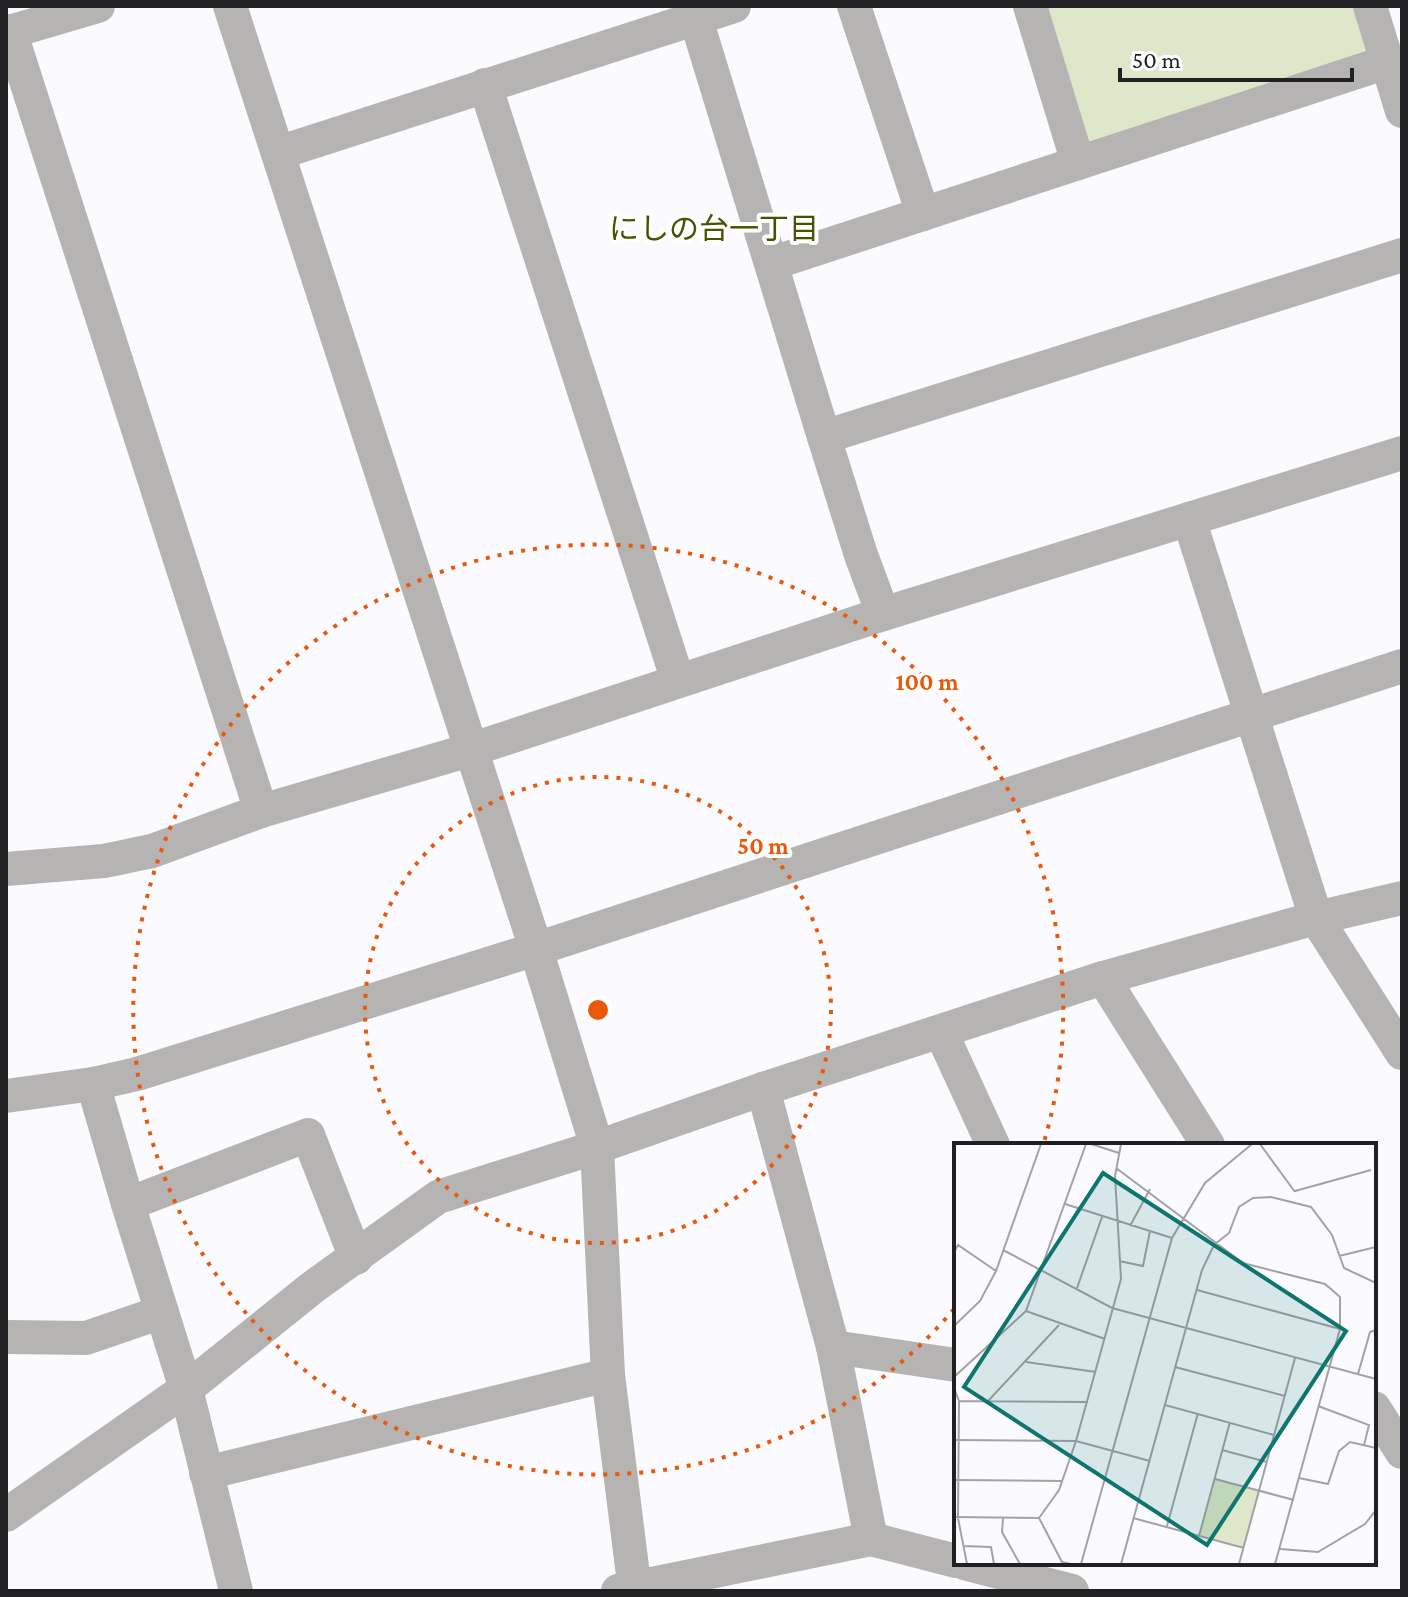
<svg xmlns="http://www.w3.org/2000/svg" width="1408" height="1597" font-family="'Crimson Pro','Noto Sans JP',serif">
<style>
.green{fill:#dee7c9}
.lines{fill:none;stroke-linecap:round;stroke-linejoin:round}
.minor{stroke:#b6b3b3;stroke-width:34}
.ring{fill:none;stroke:#e8590c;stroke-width:4;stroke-dasharray:4 8}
.labels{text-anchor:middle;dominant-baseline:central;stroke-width:8;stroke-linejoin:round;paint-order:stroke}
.neighbourhood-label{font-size:30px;fill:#455400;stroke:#fff}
.inset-road{fill:none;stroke:#a3a3a7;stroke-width:2}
.view{fill:#0f766e;fill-opacity:0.15;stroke:#0f766e;stroke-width:4}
.inset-edge{fill:none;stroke:#212123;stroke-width:4}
.centre{fill:#e8590c;stroke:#fff;stroke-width:4}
.ring-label{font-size:24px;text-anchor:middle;font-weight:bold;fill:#e8590c;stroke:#fff;stroke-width:8;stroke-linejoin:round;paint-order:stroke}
</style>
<rect width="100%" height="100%" fill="#fafaff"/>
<path class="green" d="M 1030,6 L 1370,6 L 1387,62 L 1078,163 Z"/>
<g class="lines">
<g class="minor">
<path d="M 230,6 L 536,949 L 597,1147 L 608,1375 L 635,1591"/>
<path d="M 854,6 L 923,214"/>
<path d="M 1030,6 L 1078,163"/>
<path d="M 1370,6 L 1402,111"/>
<path d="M 696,19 L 824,437 L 861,555 L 883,614"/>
<path d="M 10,31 L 261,811"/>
<path d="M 6,33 L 98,6"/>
<path d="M 485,85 L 678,681"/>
<path d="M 278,153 L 734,6"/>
<path d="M 773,263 L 1387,62"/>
<path d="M 824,437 L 1402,255"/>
<path d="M 1189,519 L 1316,918 L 1402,1053"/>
<path d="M 6,869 L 104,861 L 152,851 L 261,811 L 470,750 L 883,614 L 1402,453"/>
<path d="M 1103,978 L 1208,1145"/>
<path d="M 941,1032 L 993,1145"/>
<path d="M 93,1084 L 128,1204 L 186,1389 L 236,1591"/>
<path d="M 763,1089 L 833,1347 L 871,1539"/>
<path d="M 6,1096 L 93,1084 L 137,1074 L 536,949 L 1402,666"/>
<path d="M 128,1204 L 308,1135 L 356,1258"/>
<path d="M 6,1337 L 86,1338 L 162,1312"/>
<path d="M 833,1347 L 956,1365"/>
<path d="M 1374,1408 L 1402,1452"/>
<path d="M 206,1473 L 608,1375"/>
<path d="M 6,1515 L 186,1389 L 313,1287 L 438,1197 L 597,1147 L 763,1089 L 1103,978 L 1316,918 L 1402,898"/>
<path d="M 964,1563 L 1072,1591"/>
<path d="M 618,1591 L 871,1539 L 956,1561"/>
</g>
</g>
<g class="ring">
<circle cx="598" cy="1010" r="233"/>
<path d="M954 1309A465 465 0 1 1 1044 1142"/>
</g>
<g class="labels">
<g class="neighbourhood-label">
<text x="714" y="228">にしの台一丁目</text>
</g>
</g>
<g transform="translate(954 1143)">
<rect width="422" height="422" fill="#fafaff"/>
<path d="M 261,336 L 306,349 L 290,405 L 245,393 Z" fill="#dee7c9"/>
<path class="inset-road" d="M 137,1 L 165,10M 306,1 L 341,49M 162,25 L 289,120 L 371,141 L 386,154 L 386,186 L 321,421M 341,48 L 417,27M 111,61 L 218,95M 176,83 L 196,46M 49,107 L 158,165 L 422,236M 0,109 L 4,102 L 42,128M 385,113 L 422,104M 165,118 L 189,123 L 196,88M 123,145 L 148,74M 243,147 L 386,186M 72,168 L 151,196M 0,183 L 26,158 L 42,128 L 87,1M 72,219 L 142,229M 221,224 L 331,253M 404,231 L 416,189 L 422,187M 0,234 L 72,168 L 132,1M 0,245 L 5,258 L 4,375 L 13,421M 5,258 L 134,259M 34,258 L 105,182M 211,262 L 320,292M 364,263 L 415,282 L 410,302M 0,297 L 122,298 L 196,318M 268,307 L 313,319M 345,335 L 374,341 L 385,308 L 396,299 L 422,305M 261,336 L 340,357M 0,337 L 108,338M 0,374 L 85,375M 49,375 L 48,389 L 66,421M 85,375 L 105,347 L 122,298 L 167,136 L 161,33 L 167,1M 85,375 L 108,419 L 117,421M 179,375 L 290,405M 213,383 L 244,270M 245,393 L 276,279M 9,403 L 37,404 L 40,421M 326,406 L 364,409 L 411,381 L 422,367M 127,421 L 218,95 L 251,40 L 298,1M 167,421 L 248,127 L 260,102 L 275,90 L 285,64 L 299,55 L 317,54 L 357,64 L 378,92 L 390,125 L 422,140M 285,421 L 341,215"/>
<path class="view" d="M 149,30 L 392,188 L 253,402 L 10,244 Z"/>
<rect width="422" height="422" class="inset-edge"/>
</g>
<circle cx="598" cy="1010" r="12" class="centre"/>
<g class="ring-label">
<text x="927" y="690">100 m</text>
<text x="763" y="854">50 m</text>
</g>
<rect width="1408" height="1597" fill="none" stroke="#212123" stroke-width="16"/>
<path d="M1120 68v12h232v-12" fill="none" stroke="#212123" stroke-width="4"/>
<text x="1132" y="68" font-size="24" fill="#212123" stroke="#ffffff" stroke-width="6" paint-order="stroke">50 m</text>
</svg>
